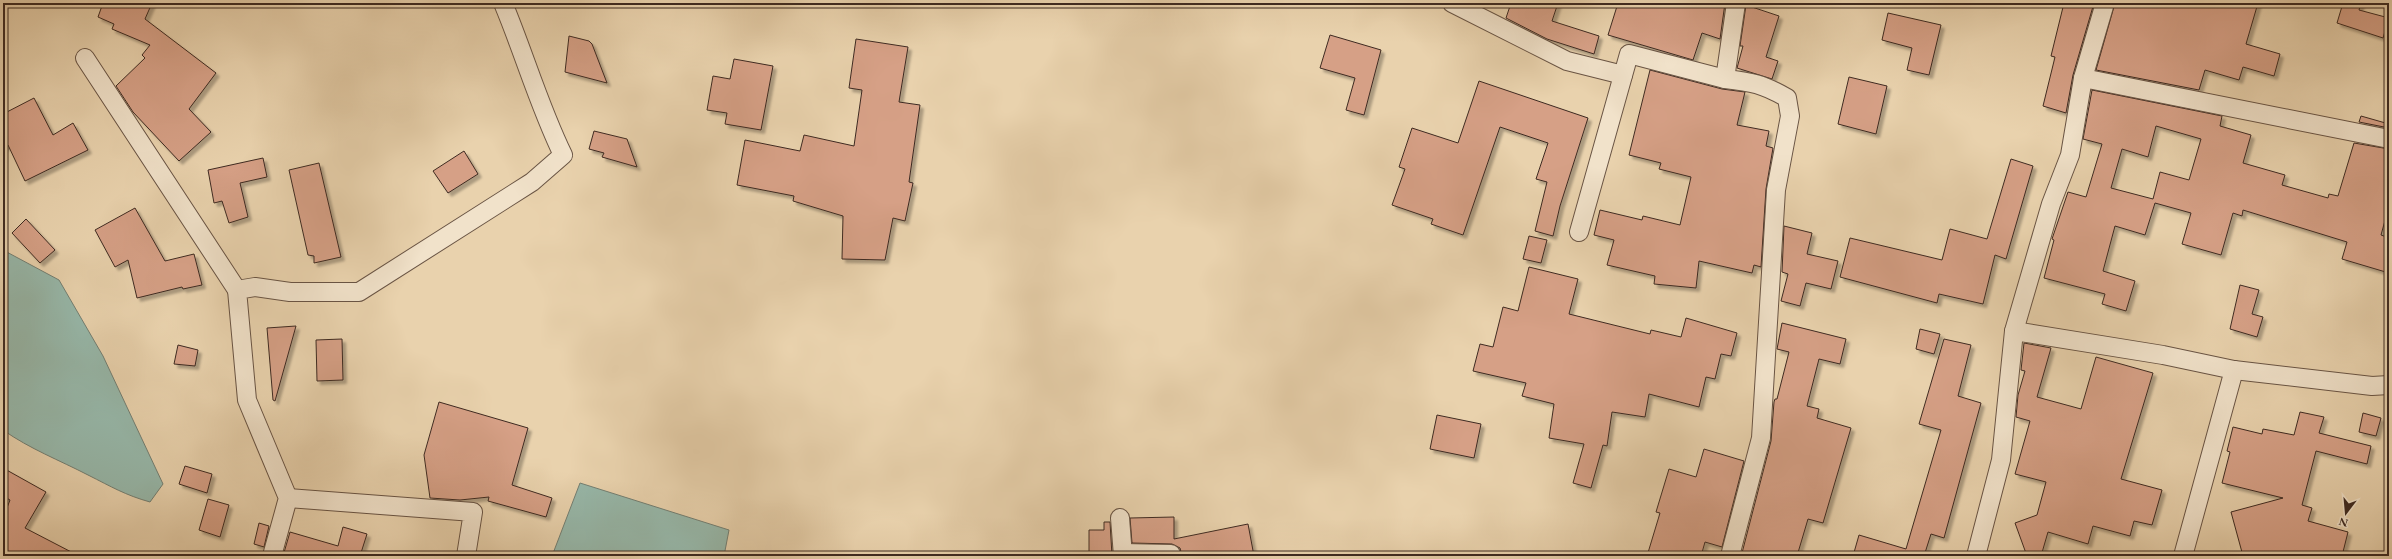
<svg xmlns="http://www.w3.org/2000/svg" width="2392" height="559" font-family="'EB Garamond',serif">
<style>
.water{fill:#97b8aa;stroke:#737f73}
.building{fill:#d6a086;stroke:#3e2a21;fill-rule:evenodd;filter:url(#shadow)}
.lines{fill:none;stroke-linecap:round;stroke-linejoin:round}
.minor-casing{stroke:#695444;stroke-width:20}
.minor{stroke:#f1e2ca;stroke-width:18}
</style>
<defs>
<filter id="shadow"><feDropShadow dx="3.5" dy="3.5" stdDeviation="1" flood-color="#0004"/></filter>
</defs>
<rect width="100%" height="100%" fill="#e9d2ad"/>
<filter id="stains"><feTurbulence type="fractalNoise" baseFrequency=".005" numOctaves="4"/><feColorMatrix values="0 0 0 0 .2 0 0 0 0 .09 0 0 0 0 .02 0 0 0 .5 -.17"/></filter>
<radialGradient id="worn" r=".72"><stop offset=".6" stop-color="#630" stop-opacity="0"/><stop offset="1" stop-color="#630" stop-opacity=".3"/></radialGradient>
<g class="water">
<path d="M 3,250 L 59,280 L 103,356 L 163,484 L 150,502 C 125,495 112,487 88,475 C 59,460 30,449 3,430 Z"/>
<path d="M 580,483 L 729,530 L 724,556 L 552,556 Z"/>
</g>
<g class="building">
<path d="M 103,3 L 152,3 L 145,19 L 216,73 L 189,109 L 211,132 L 179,161 L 133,112 L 116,86 L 145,58 L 142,55 L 150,45 L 112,29 L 114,24 L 98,17 Z"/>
<path d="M 1511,3 L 1558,3 L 1552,21 L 1599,36 L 1594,54 L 1547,39 L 1506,18 Z"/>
<path d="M 1618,3 L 1725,3 L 1720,39 L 1702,33 L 1693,60 L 1608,35 Z"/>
<path d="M 2064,3 L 2094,3 L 2073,75 L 2066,113 L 2043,106 L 2055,57 L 2051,56 Z"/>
<path d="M 2115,3 L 2258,3 L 2246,44 L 2280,54 L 2274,76 L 2243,67 L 2239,80 L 2205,70 L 2199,90 L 2096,70 Z"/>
<path d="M 2343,3 L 2361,3 L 2359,10 L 2389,18 L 2383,38 L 2337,23 Z"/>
<path d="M 1746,5 L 1779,16 L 1766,57 L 1778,61 L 1772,79 L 1737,68 L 1743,46 L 1740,46 Z"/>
<path d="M 1888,13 L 1941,25 L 1929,75 L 1907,70 L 1912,48 L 1882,40 Z"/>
<path d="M 1330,35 L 1381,50 L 1364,115 L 1346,110 L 1355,78 L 1320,68 Z"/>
<path d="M 569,36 L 589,41 L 592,44 L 607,83 L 565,72 Z"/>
<path d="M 856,39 L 908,47 L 899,102 L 920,105 L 909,182 L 913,183 L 905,221 L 893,218 L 885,260 L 842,259 L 843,216 L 793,201 L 794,196 L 737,185 L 745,140 L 800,151 L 804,135 L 854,146 L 862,90 L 849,88 Z"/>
<path d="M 734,59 L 773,66 L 761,130 L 725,124 L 727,113 L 707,110 L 713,76 L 730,79 Z"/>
<path d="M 1650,70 L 1722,89 L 1745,92 L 1737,125 L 1769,131 L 1766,146 L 1773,148 L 1766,189 L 1761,267 L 1754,265 L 1752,273 L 1699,261 L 1696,288 L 1654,284 L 1655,276 L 1607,265 L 1614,240 L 1594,235 L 1600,210 L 1642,220 L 1643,216 L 1680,225 L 1691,177 L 1659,169 L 1661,163 L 1629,155 Z"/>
<path d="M 1849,77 L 1887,86 L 1876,134 L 1838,124 Z"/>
<path d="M 1479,81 L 1588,118 L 1560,206 L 1553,236 L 1535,231 L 1547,182 L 1536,179 L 1548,143 L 1500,127 L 1463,235 L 1431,224 L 1433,219 L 1392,205 L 1405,169 L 1399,167 L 1412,128 L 1458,143 Z"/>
<path d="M 2092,90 L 2222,116 L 2220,126 L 2251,135 L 2243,163 L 2285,175 L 2282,185 L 2328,198 L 2329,194 L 2338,196 L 2354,143 L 2389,149 L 2389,206 L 2381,235 L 2389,238 L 2389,273 L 2342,259 L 2347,242 L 2243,210 L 2242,216 L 2233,213 L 2221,255 L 2182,244 L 2191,213 L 2155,203 L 2145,235 L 2115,226 L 2103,271 L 2135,281 L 2126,311 L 2102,304 L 2105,294 L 2044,278 L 2054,240 L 2052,239 L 2068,192 L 2086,197 L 2102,144 L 2083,139 ZM 2156,126 L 2201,139 L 2189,180 L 2160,172 L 2153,199 L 2111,188 L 2122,149 L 2148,157 Z"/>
<path d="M 34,98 L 53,135 L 73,123 L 88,150 L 25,181 L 8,145 L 3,148 L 3,114 Z"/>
<path d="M 2361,116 L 2389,124 L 2389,128 L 2359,122 Z"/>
<path d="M 594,131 L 627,139 L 637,167 L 602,157 L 604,153 L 589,149 Z"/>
<path d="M 464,151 L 478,174 L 448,193 L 433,171 Z"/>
<path d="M 263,158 L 267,177 L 240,183 L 248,217 L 229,223 L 222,201 L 214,203 L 208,170 Z"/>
<path d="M 2011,159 L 2033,166 L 2006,259 L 1995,255 L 1983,304 L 1939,294 L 1937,303 L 1840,277 L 1850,238 L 1942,260 L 1950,229 L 1987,239 Z"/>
<path d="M 319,163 L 341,257 L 314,263 L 314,256 L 308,255 L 289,170 Z"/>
<path d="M 135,208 L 165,261 L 194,254 L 202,285 L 183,289 L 182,287 L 137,298 L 128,260 L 115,267 L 95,230 Z"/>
<path d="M 26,219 L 55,250 L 40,263 L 12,233 Z"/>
<path d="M 1784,226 L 1812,233 L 1807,254 L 1838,261 L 1831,289 L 1806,283 L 1800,306 L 1781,301 L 1788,274 L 1782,272 Z"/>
<path d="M 1529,236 L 1547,240 L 1541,263 L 1523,259 Z"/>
<path d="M 1529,267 L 1578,279 L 1569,314 L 1650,334 L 1651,330 L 1681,337 L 1686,318 L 1737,333 L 1731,356 L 1721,354 L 1715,379 L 1706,377 L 1699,407 L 1649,394 L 1645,417 L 1612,412 L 1607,446 L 1603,445 L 1591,488 L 1573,483 L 1584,444 L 1549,438 L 1554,404 L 1522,396 L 1526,383 L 1473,371 L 1480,344 L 1493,347 L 1503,307 L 1518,311 Z"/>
<path d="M 2240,285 L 2259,290 L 2252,314 L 2263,317 L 2257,337 L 2230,329 Z"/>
<path d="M 1782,323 L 1846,339 L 1840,364 L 1819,359 L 1807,406 L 1819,409 L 1817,418 L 1851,428 L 1823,523 L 1808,519 L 1797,556 L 1754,556 L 1742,553 L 1771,441 L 1774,402 L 1775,399 L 1777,399 L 1789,352 L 1777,349 Z"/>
<path d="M 296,326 L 275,401 L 273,400 L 267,328 Z"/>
<path d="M 1920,329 L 1940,334 L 1934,354 L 1916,349 Z"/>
<path d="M 342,339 L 343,380 L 317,381 L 316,340 Z"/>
<path d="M 1944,339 L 1971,345 L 1958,396 L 1981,403 L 1944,538 L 1931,534 L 1924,556 L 1853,556 L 1859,535 L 1906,549 L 1941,430 L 1919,424 Z"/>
<path d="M 2024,343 L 2051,348 L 2037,397 L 2081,409 L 2096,357 L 2153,373 L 2121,479 L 2162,490 L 2152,525 L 2134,521 L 2130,536 L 2093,526 L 2088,544 L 2048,532 L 2041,556 L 2027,556 L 2015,523 L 2037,515 L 2046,482 L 2015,474 L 2030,421 L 2016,417 L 2018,395 L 2025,371 L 2021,370 Z"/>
<path d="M 178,345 L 198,350 L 195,366 L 174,364 Z"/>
<path d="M 439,402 L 528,428 L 512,485 L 552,498 L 546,517 L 488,501 L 489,497 L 460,500 L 430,498 L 424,455 Z"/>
<path d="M 2300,412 L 2324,417 L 2319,433 L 2371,446 L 2367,464 L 2316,451 L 2302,505 L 2312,508 L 2308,521 L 2348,532 L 2342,556 L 2243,556 L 2231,512 L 2283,498 L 2222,483 L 2230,452 L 2227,451 L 2233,427 L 2262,434 L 2263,429 L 2294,435 Z"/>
<path d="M 2363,413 L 2381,418 L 2376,436 L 2359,432 Z"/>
<path d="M 1437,415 L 1481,424 L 1474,458 L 1430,449 Z"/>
<path d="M 1704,449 L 1744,461 L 1722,547 L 1705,542 L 1701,556 L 1647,556 L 1660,513 L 1656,512 L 1669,469 L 1696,477 Z"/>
<path d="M 185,466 L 212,474 L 207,493 L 179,484 Z"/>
<path d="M 3,468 L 46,492 L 25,528 L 79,556 L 18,556 L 3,550 L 3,518 L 10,500 L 3,496 Z"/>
<path d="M 208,499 L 229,505 L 220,537 L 199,530 Z"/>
<path d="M 1174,517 L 1174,539 L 1248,524 L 1254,556 L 1182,556 L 1180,548 L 1172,544 L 1132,543 L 1130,518 Z"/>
<path d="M 1104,522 L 1110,522 L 1112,556 L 1089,556 L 1089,530 L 1104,530 Z"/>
<path d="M 259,523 L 269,526 L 264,547 L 254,544 Z"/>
<path d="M 343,527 L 367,534 L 360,556 L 283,556 L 290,532 L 338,546 Z"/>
</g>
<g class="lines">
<g class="minor-casing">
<g id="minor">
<path d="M 1452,3 L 1567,61 L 1623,75"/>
<path d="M 85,58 L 237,290"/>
<path d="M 2083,78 L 2389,139"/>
<path d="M 1725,79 C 1752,82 1763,84 1787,98 L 1790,116 L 1776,190 L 1761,438 L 1730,556"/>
<path d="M 1579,232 L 1629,54 L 1725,79 L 1736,3"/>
<path d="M 2014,331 L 2163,355 L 2234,370 L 2372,386 L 2389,385"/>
<path d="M 288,498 L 473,512 L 466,556"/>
<path d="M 1120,518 L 1123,556"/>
<path d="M 1123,553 L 1171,554 L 1171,556"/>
<path d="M 272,556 L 288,498 L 247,400 L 237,290 L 255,287 L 290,292 L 359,292 L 532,182 L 563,155 C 539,106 524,53 503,3"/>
<path d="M 1976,556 L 2001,460 L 2014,331 L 2051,204 L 2070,155 L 2083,78 L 2105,3"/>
<path d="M 2183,556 L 2234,370"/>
</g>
</g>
<use href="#minor" class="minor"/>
</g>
<rect width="2392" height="559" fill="none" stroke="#e9d2ad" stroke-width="16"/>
<rect x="4" y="4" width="2384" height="551" fill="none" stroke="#3e2a21" stroke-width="2"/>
<rect x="8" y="8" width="2376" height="543" fill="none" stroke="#3e2a21"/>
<g transform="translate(2346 513) rotate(196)" stroke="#f1e2ca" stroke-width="3" paint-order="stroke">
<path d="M0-3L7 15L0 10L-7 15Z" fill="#3e2a21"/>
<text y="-6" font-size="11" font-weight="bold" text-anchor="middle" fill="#3e2a21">N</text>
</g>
<rect width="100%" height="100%" filter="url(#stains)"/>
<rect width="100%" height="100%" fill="url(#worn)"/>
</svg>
